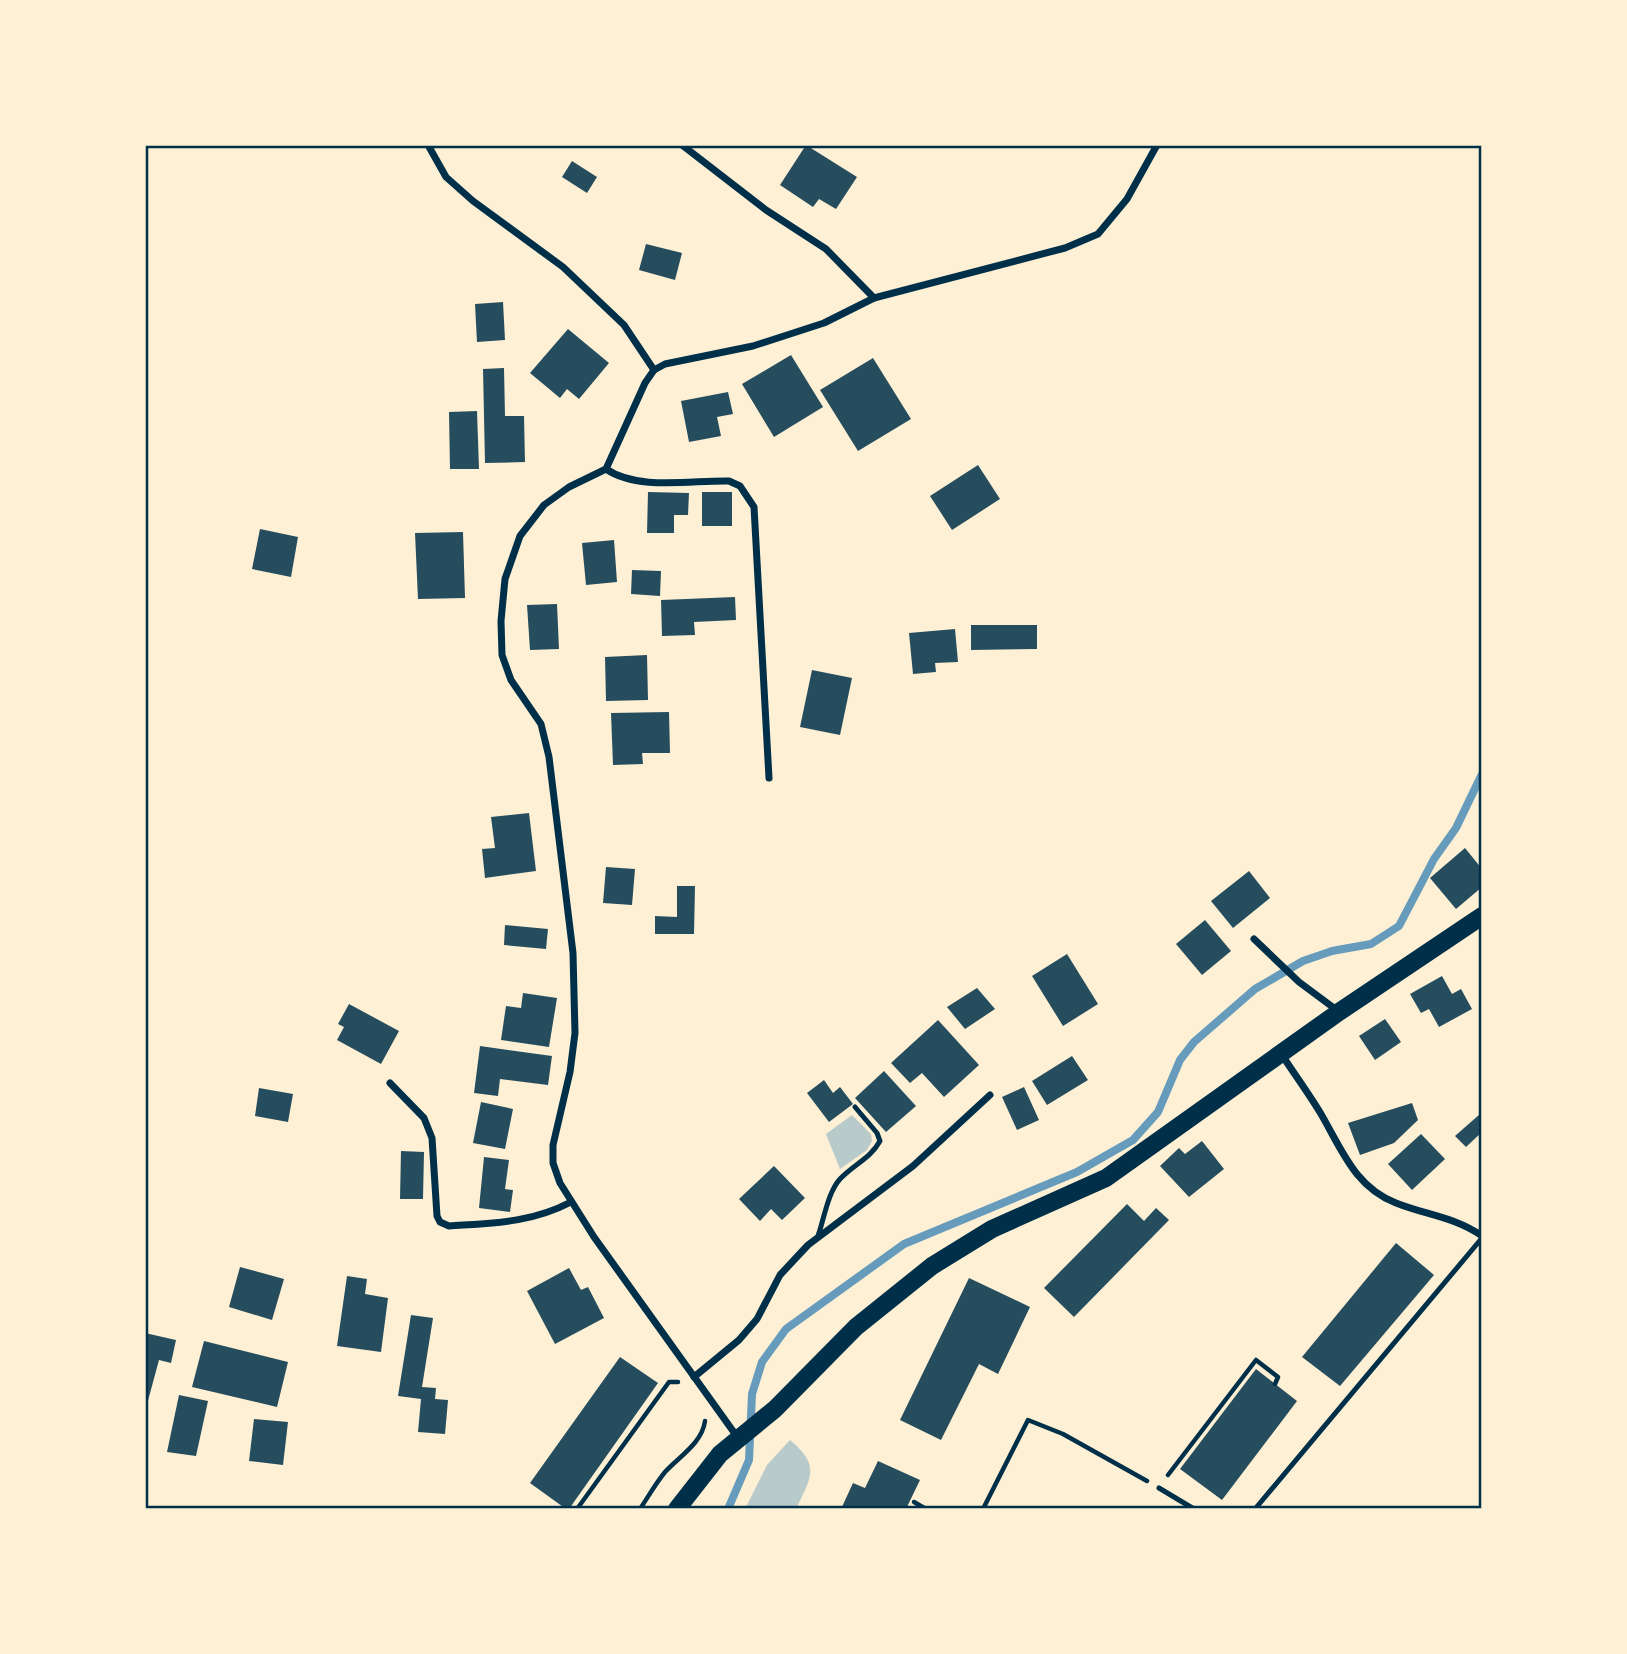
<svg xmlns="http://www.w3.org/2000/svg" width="1627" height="1654" font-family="'PT Sans Narrow',sans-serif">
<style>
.green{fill:#b9caca}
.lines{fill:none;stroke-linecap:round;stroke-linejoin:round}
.stream{stroke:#669bbc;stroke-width:8}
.building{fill:#264d5e}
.path{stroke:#003049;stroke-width:4.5}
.service{stroke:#003049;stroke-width:5}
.minor{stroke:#003049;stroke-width:7}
.primary{stroke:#003049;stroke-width:18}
.neatline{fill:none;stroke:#003049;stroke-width:2.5}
</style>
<rect width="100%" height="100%" fill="#fdf0d5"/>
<g class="green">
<path d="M 852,1115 L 871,1134 L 872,1141 L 867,1150 L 840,1169 L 826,1134 Z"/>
<path d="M 790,1440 C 821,1466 811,1477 796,1509 L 745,1509 L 767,1465 Z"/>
</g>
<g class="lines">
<path class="stream" d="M 728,1509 L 749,1460 L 752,1394 L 762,1362 L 786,1329 L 904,1244 L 1077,1172 L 1133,1140 L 1158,1112 L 1180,1060 L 1194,1042 L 1255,989 L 1303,961 L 1332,951 L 1371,944 L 1399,926 L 1434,859 L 1456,828 L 1482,774"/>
</g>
<g class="building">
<path d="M 806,145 L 857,177 L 836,209 L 819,199 L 813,207 L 780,185 Z"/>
<path d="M 572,161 L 597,177 L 587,193 L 562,177 Z"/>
<path d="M 646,244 L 682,253 L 675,280 L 639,270 Z"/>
<path d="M 503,302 L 505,340 L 477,342 L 475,304 Z"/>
<path d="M 568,329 L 609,363 L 579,399 L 567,389 L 560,398 L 530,373 Z"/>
<path d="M 791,355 L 823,407 L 774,437 L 742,384 Z"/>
<path d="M 873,358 L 911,419 L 858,451 L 820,390 Z"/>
<path d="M 504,368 L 505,416 L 524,416 L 525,462 L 485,463 L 483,369 Z"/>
<path d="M 728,392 L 733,414 L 717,417 L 721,436 L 689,442 L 681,401 Z"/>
<path d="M 477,411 L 479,469 L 450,469 L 449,412 Z"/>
<path d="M 978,465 L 1000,499 L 952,530 L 930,496 Z"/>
<path d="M 648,492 L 689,493 L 688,515 L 674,515 L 674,533 L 647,533 Z"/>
<rect x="702" y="492" width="30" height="34"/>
<path d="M 260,529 L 298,537 L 291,577 L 252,569 Z"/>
<path d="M 463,532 L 465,598 L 418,599 L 415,533 Z"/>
<path d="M 614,540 L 617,582 L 586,585 L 582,543 Z"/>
<path d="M 632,570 L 661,571 L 660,596 L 631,594 Z"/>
<path d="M 735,597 L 736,620 L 694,622 L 695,635 L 662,636 L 661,600 Z"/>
<path d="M 557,604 L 559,649 L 530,650 L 527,605 Z"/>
<path d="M 971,625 L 1037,625 L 1037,649 L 971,650 Z"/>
<path d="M 955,629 L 958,662 L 935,663 L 936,672 L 913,674 L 909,633 Z"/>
<path d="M 647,655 L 648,700 L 606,701 L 605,657 Z"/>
<path d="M 812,670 L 852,678 L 840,735 L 800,727 Z"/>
<path d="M 669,712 L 670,753 L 642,753 L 643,764 L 613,765 L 611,713 Z"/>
<path d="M 529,813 L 536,871 L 485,878 L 482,849 L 495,848 L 491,817 Z"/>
<path d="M 1465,848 L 1482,869 L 1482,887 L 1456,909 L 1430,878 Z"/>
<path d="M 606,867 L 635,869 L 632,905 L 603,903 Z"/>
<path d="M 1249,871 L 1270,898 L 1233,928 L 1211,901 Z"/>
<path d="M 677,886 L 695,886 L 694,934 L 655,934 L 655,916 L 677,917 Z"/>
<path d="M 1205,920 L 1231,951 L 1202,975 L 1176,944 Z"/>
<path d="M 505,925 L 548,929 L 546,949 L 504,945 Z"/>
<path d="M 1067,954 L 1098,1004 L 1063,1026 L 1032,976 Z"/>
<path d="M 1442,976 L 1452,994 L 1461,989 L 1472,1009 L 1439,1027 L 1429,1009 L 1421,1013 L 1410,994 Z"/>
<path d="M 977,988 L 995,1009 L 965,1029 L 947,1007 Z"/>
<path d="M 523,993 L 557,998 L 549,1047 L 501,1040 L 506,1006 L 521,1008 Z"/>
<path d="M 349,1004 L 399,1031 L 381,1064 L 337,1040 L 344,1027 L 338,1024 Z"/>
<path d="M 1385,1019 L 1401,1042 L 1375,1060 L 1359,1036 Z"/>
<path d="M 938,1020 L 979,1065 L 944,1097 L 922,1073 L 910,1083 L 891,1063 Z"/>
<path d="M 480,1046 L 552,1056 L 548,1085 L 500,1079 L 498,1096 L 474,1093 Z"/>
<path d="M 1072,1056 L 1088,1080 L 1047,1105 L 1032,1081 Z"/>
<path d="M 884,1071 L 916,1106 L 886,1132 L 855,1098 Z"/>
<path d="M 824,1080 L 833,1093 L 840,1087 L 853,1104 L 829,1122 L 807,1093 Z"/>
<path d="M 1024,1087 L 1039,1120 L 1017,1130 L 1002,1097 Z"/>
<path d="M 259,1088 L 293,1094 L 288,1122 L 255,1116 Z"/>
<path d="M 481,1102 L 513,1109 L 505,1149 L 473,1143 Z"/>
<path d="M 1412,1103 L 1418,1120 L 1394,1143 L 1360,1155 L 1348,1123 Z"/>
<path d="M 1480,1114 L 1482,1132 L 1466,1147 L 1455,1136 Z"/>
<path d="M 1421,1134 L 1445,1159 L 1412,1190 L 1388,1164 Z"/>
<path d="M 1202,1141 L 1224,1169 L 1189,1197 L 1160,1166 L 1179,1148 L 1185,1154 Z"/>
<path d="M 401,1151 L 424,1152 L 423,1199 L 400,1199 Z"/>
<path d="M 484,1157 L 509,1160 L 505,1189 L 513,1190 L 510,1212 L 479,1208 Z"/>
<path d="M 774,1166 L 805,1198 L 782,1220 L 771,1209 L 760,1221 L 739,1199 Z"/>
<path d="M 1127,1204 L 1144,1221 L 1156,1208 L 1169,1220 L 1074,1317 L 1044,1288 Z"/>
<path d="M 1396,1243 L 1434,1275 L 1340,1386 L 1302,1357 Z"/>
<path d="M 240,1267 L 284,1279 L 272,1320 L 229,1307 Z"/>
<path d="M 569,1268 L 581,1290 L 588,1287 L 604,1318 L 555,1344 L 527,1291 Z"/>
<path d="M 347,1276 L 367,1279 L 365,1294 L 388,1298 L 381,1352 L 337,1346 Z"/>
<path d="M 969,1278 L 1030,1307 L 998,1374 L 979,1364 L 941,1440 L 900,1420 Z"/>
<path d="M 411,1315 L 433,1318 L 422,1387 L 436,1388 L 435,1399 L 448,1400 L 445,1434 L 418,1432 L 421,1399 L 398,1396 Z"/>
<path d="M 145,1333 L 176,1340 L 171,1363 L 159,1360 L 146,1408 Z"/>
<path d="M 204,1341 L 288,1362 L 277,1407 L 192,1387 Z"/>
<path d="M 620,1357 L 658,1383 L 569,1509 L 566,1509 L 530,1483 Z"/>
<path d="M 1256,1369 L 1297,1401 L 1222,1500 L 1180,1469 Z"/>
<path d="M 179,1395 L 208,1401 L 196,1456 L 167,1452 Z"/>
<path d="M 254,1419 L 288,1422 L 283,1465 L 249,1461 Z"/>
<path d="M 878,1461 L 920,1480 L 906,1509 L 841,1509 L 853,1483 L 865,1488 Z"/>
</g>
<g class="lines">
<g class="path">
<path d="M 1168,1475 L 1256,1360 L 1278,1377 L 1275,1384"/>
<path d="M 914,1502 L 926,1509"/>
<path d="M 577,1509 L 669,1382 L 678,1382"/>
<path d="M 640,1509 C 648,1497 656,1483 665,1472 C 680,1456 702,1443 705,1421"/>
<path d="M 983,1509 L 1028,1420 L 1063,1434 L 1147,1481"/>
</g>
<g class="service">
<path d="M 818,1236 C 824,1219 828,1192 840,1179 C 854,1164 870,1159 880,1141 L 877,1133 L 855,1107"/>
<path d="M 1159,1488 L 1194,1509"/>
<path d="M 1255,1509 L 1482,1238"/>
</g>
<g class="minor">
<path d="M 428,145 L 446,177 L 473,201 L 563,267 L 624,325 L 654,370"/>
<path d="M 682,145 L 766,210 L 826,249 L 874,298"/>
<path d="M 606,469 C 638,491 692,480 729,481 L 740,486 L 754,507 L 769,778"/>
<path d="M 1254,939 L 1299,982 L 1338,1011"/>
<path d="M 1282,1055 C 1295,1075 1309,1094 1321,1114 C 1342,1150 1355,1187 1396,1203 C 1426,1215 1455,1217 1482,1236"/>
<path d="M 390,1083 L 424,1118 L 432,1138 L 437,1216 L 440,1222 L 449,1226 C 493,1223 531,1223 571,1202"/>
<path d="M 694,1377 L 739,1340 L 757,1319 L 780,1275 L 808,1245 L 913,1166 L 990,1095"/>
<path d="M 738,1438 L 594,1237 L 560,1183 L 553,1163 L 553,1145 L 570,1072 L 575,1033 L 573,953 L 549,757 L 541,724 L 511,680 L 502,655 L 501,621 L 505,579 L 520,536 L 544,505 L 569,487 L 606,469 L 645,383 L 654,370 L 665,364 L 753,346 L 824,323 L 874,298 L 1065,248 L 1098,234 L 1127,199 L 1157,145"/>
</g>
<path class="primary" d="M 677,1509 L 720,1454 L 775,1409 L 856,1327 L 932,1266 L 992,1229 L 1106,1178 L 1339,1012 L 1482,916"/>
</g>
<rect width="1627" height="1654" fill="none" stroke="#fdf0d5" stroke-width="294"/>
<rect x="147" y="147" width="1333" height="1360" class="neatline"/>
</svg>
